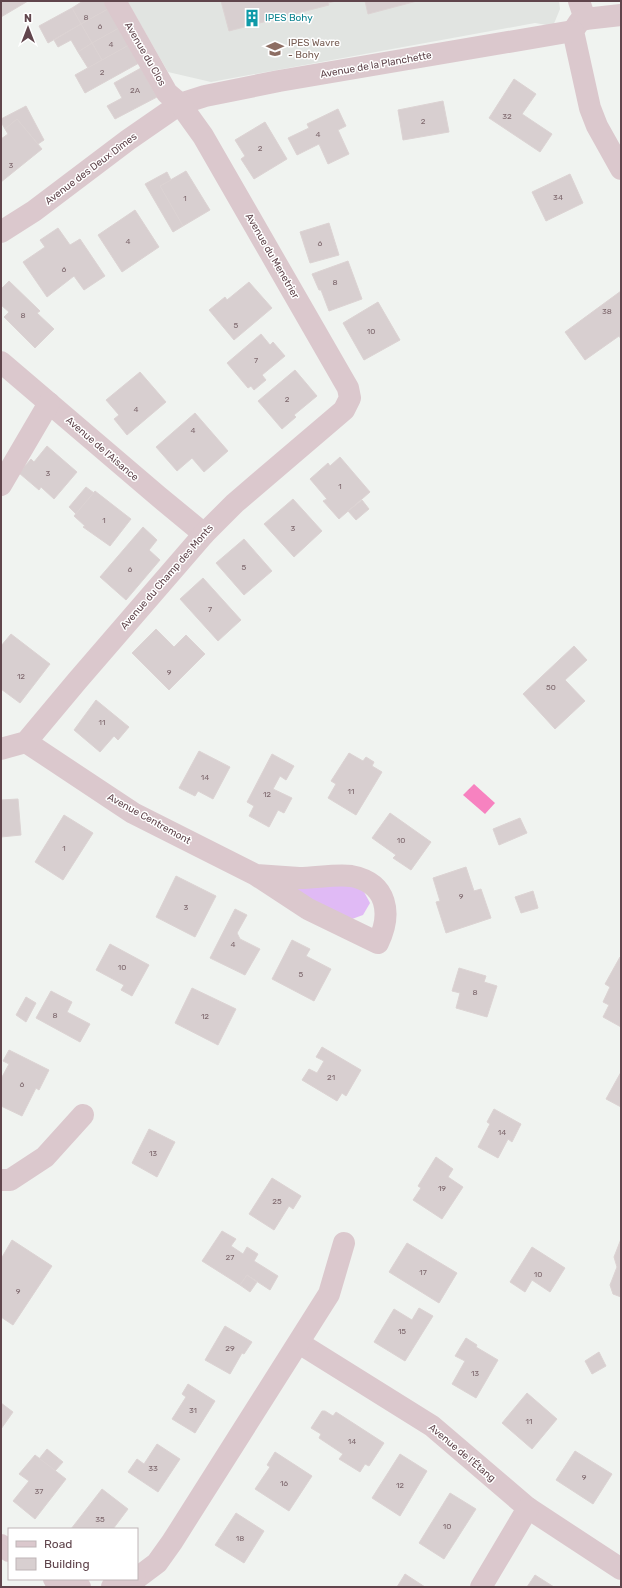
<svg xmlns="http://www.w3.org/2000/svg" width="622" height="1588" font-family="Rubik,sans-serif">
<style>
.education{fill:#e1e4e1}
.green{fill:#e0baf5}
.water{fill:#f782c0}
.building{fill:#d8cfd0;stroke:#dcd3d3}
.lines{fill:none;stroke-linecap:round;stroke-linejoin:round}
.minor{stroke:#dbc8cd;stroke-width:22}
.labels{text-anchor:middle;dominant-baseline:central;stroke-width:3;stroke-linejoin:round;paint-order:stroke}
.number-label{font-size:8px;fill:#7e686d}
.culture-label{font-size:10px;fill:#0d838f;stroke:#fff;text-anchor:start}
.education-label{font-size:10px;fill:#785e54;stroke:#fff;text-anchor:start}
.street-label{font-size:10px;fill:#60454c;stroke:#fff}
</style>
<rect width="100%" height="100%" fill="#f0f3f0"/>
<path class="education" d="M 127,1 L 559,1 L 560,9 L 553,26 L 535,23 L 211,82 L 168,72 Z"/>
<path class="green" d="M 349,883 L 363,890 L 370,903 L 363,915 L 352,919 L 294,892 L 297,884 Z"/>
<path class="water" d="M 474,784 L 495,803 L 485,814 L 463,795 Z"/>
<g class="building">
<path d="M 1,1 L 28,1 L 1,17 Z"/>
<path d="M 83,1 L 104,1 L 108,9 L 81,24 L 72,8 Z"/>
<path d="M 221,1 L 336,1 L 328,3 L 329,5 L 229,31 Z"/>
<path d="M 365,1 L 417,1 L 368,14 Z"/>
<path d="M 72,8 L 81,24 L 48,43 L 39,26 Z"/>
<path d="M 108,9 L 119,28 L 92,43 L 81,24 Z"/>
<path d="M 81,24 L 92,43 L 78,52 L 71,40 L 58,47 L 54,40 Z"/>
<path d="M 119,28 L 129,45 L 102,60 L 92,43 Z"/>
<path d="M 92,43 L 102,60 L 88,68 L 78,52 Z"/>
<path d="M 129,45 L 139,63 L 85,93 L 75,75 Z"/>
<path d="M 141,68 L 157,97 L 115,119 L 107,106 L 122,98 L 114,83 Z"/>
<path d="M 514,79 L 536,94 L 522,114 L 552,134 L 540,152 L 489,118 Z"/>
<path d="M 443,101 L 449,132 L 403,140 L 398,110 Z"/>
<path d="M 26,106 L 44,140 L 38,144 L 17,119 L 5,129 L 1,122 L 1,119 Z"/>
<path d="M 338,109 L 346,126 L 338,130 L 349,154 L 328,164 L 319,144 L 297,155 L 288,138 L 309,128 L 307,124 Z"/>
<path d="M 17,119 L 42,149 L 1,182 L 1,139 L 8,134 L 5,129 Z"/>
<path d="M 265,122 L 287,159 L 254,179 L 241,159 L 245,156 L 235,140 Z"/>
<path d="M 186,171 L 210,210 L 183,226 L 160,186 Z"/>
<path d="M 167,172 L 171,180 L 160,186 L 183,226 L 173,232 L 145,184 Z"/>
<path d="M 570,174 L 583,203 L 546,221 L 532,192 Z"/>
<path d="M 135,210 L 159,247 L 122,272 L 98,235 Z"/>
<path d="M 329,223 L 339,255 L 310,263 L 300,232 Z"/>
<path d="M 58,228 L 70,245 L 80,239 L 105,276 L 84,290 L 74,276 L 47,297 L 23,262 L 45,247 L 40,240 Z"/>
<path d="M 348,261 L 362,299 L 329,311 L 321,290 L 319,290 L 312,274 Z"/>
<path d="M 9,281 L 40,311 L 37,313 L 54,329 L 35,348 L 4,317 L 9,312 L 1,305 L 1,289 Z"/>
<path d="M 249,282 L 272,308 L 234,340 L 209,310 L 225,297 L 227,300 Z"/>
<path d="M 621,291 L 621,339 L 619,336 L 585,360 L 565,332 Z"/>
<path d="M 378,302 L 400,340 L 364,360 L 343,323 Z"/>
<path d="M 261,334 L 270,345 L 273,342 L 285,356 L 262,375 L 266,380 L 254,390 L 251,386 L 248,388 L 227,363 Z"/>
<path d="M 295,370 L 317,396 L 294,415 L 296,417 L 282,429 L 258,401 Z"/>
<path d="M 140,372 L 166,402 L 127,435 L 114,419 L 119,415 L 106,400 Z"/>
<path d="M 195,413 L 228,451 L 204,472 L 192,458 L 177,471 L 156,447 Z"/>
<path d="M 47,446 L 77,472 L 54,499 L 41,487 L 39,490 L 19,473 L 31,459 L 34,462 Z"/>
<path d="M 340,457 L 370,492 L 339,519 L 323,501 L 327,499 L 310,479 L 328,463 L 330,466 Z"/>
<path d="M 86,487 L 94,493 L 76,514 L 69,507 Z"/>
<path d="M 95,491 L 131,519 L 110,546 L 83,527 L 85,526 L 74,516 Z"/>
<path d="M 293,499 L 322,531 L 294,557 L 264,524 Z"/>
<path d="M 362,500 L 369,509 L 356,520 L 348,511 Z"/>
<path d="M 143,527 L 157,540 L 149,550 L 160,560 L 126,600 L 100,577 Z"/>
<path d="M 244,539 L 272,571 L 244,595 L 216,563 Z"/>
<path d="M 203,578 L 241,620 L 218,641 L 180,599 Z"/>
<path d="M 156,629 L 174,647 L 186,635 L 205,654 L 169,690 L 132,653 Z"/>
<path d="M 11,634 L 50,664 L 20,703 L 1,689 L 1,646 Z"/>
<path d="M 574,646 L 587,660 L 565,680 L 585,701 L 555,729 L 523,694 Z"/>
<path d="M 96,700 L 129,727 L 118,740 L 114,736 L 100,752 L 74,730 Z"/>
<path d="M 199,751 L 230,767 L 213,799 L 198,791 L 195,796 L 179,788 Z"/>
<path d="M 349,753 L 363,761 L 366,757 L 374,762 L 372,766 L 382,772 L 356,815 L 328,798 L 336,784 L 331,781 Z"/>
<path d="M 272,754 L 294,766 L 286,780 L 280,776 L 273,789 L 292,798 L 284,813 L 278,810 L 269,827 L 249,816 L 254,806 L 247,802 Z"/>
<path d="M 18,799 L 21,835 L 1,837 L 1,800 Z"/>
<path d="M 390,813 L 431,842 L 411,870 L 393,858 L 396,855 L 372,838 Z"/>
<path d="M 64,815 L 93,833 L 63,880 L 35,862 Z"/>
<path d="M 520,818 L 527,833 L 499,845 L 493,829 Z"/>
<path d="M 466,867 L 474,891 L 481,889 L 491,918 L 446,933 L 436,902 L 440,901 L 433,878 Z"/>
<path d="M 176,876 L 216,896 L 195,937 L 156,917 Z"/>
<path d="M 533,891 L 538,908 L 521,913 L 515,897 Z"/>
<path d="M 235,909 L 247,915 L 237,933 L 240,939 L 260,949 L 245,975 L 210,958 Z"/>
<path d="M 292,940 L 310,949 L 306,956 L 331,969 L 314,1001 L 272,979 Z"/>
<path d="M 110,944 L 149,965 L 132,996 L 121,990 L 124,985 L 96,970 Z"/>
<path d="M 620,957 L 621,958 L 621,1027 L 603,1017 L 609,1005 L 603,1002 L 610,987 L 605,984 Z"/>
<path d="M 459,968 L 486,976 L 484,982 L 497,986 L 487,1017 L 456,1008 L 460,993 L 452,991 Z"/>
<path d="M 192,988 L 236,1009 L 218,1045 L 175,1023 Z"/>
<path d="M 51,991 L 72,1002 L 67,1012 L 90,1024 L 80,1042 L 36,1018 Z"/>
<path d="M 26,997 L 36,1003 L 26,1022 L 16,1015 Z"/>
<path d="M 322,1047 L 361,1070 L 346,1096 L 342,1093 L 337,1101 L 302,1080 L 309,1069 L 317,1073 L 324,1061 L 316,1057 Z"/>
<path d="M 9,1050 L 49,1070 L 39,1090 L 36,1088 L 22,1116 L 1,1106 L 1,1079 L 9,1064 L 3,1061 Z"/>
<path d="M 621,1072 L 621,1107 L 606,1099 Z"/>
<path d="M 494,1109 L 521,1124 L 512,1142 L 508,1139 L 498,1158 L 478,1147 L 490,1124 L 487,1122 Z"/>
<path d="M 149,1129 L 175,1142 L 157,1177 L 132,1163 Z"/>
<path d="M 436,1157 L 453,1169 L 448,1177 L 463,1187 L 442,1219 L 413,1200 L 421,1188 L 418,1186 Z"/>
<path d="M 272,1178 L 301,1196 L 293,1209 L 289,1206 L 274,1230 L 249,1214 Z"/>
<path d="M 222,1231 L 236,1239 L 231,1246 L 243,1254 L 247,1247 L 258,1254 L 254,1261 L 278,1276 L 270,1290 L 247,1275 L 240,1285 L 202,1261 Z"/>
<path d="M 621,1239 L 621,1297 L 613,1294 L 610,1285 L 617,1267 L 614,1257 Z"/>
<path d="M 12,1240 L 52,1266 L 13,1325 L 1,1317 L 1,1259 Z"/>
<path d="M 407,1243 L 457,1273 L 439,1303 L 389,1272 Z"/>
<path d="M 532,1247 L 565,1268 L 550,1292 L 532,1280 L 525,1292 L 510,1282 Z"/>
<path d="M 247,1275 L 257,1282 L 250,1292 L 240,1285 Z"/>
<path d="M 419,1308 L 433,1316 L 405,1361 L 374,1342 L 394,1309 L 412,1320 Z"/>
<path d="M 225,1326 L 252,1342 L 244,1354 L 242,1353 L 230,1374 L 205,1360 Z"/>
<path d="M 466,1338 L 477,1345 L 476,1347 L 498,1360 L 476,1398 L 452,1384 L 465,1361 L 455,1356 Z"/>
<path d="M 599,1352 L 606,1366 L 592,1374 L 585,1361 Z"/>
<path d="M 188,1384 L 215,1401 L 195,1433 L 172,1419 L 186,1397 L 182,1394 Z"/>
<path d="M 527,1393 L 557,1419 L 532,1449 L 502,1423 Z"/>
<path d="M 1,1403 L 13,1412 L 1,1429 Z"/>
<path d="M 322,1411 L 325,1411 L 333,1416 L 336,1412 L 384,1443 L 369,1466 L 365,1464 L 360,1472 L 339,1459 L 343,1454 L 319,1438 L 321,1434 L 311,1428 Z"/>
<path d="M 157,1444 L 180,1459 L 158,1492 L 128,1472 L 137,1459 L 144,1464 Z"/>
<path d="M 47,1449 L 63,1462 L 55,1471 L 39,1459 Z"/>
<path d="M 575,1451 L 612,1474 L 593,1504 L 556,1480 Z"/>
<path d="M 275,1452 L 312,1476 L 289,1511 L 255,1489 L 270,1467 L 267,1465 Z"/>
<path d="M 400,1454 L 427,1471 L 400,1516 L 372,1498 Z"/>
<path d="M 35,1455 L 66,1479 L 35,1519 L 13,1501 L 29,1481 L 19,1474 Z"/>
<path d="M 102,1489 L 128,1509 L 113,1529 L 71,1529 Z"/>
<path d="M 450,1493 L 476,1509 L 444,1559 L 419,1543 Z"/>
<path d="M 236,1513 L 264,1531 L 244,1563 L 215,1545 Z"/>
<path d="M 405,1574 L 425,1587 L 397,1587 Z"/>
<path d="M 535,1575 L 554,1587 L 527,1587 Z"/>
</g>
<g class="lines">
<g class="minor">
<path d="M 579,1 L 585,19"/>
<path d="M 621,15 L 585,19 L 579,22 L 573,31 L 590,108 L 597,126 L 621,169"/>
<path d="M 1,232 L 34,211 L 128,140 L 180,104 L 205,96 L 279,81 L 573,31"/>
<path d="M 1,362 L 158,496 L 204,534"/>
<path d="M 1,485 L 49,403"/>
<path d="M 26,742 L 133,813 L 256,875 L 308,909 L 378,943 C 392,914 388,883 351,876 C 336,874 315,878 299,878 C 285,877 270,876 256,875"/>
<path d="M 1,749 L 26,742 L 77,681 L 204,534 L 235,503 L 344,410 L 350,398 L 348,388 L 203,136 L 180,104 L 167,93 L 115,1"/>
<path d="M 1,1180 L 10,1180 L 45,1157 L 83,1115"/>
<path d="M 299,1343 L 432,1426 L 528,1508 L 621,1569"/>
<path d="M 1,1545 L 9,1551"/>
<path d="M 137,1578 L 157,1563 L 172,1542 L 329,1294 L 344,1243"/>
<path d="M 54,1579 L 65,1584 L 80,1587"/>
<path d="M 112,1587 L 130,1583 L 135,1579"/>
<path d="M 481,1587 L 528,1508"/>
</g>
</g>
<defs>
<g id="building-bare" transform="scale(1.38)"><path d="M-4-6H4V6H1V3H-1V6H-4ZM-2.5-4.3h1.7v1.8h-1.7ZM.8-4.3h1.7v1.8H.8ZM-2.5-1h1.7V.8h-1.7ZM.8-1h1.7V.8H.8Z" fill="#0f9aa8" stroke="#fff" stroke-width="2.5" paint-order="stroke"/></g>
<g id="school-bare" transform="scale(1.38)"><path d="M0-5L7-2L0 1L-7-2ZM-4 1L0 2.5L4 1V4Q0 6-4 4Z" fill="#8d6e63" stroke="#fff" stroke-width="2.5" paint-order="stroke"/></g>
</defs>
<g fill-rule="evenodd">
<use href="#building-bare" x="252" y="18"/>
<use href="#school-bare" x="275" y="49"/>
</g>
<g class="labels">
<g class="number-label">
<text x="86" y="17">8</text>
<text x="100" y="26">6</text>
<text x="111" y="44">4</text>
<text x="102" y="72">2</text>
<text x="135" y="90">2A</text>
<text x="507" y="116">32</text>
<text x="423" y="121">2</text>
<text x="318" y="134">4</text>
<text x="260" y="148">2</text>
<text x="11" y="165">3</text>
<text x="558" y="197">34</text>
<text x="185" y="198">1</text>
<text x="128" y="241">4</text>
<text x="320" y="243">6</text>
<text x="64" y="269">6</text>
<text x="335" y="282">8</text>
<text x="607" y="311">38</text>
<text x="23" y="315">8</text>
<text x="236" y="325">5</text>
<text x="371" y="331">10</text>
<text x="256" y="360">7</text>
<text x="287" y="399">2</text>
<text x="136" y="409">4</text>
<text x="193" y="430">4</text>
<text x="48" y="473">3</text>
<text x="340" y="486">1</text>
<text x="104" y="520">1</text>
<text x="293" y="528">3</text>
<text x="244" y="567">5</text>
<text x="130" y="569">6</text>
<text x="210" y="609">7</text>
<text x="169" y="672">9</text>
<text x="21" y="676">12</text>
<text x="551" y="687">50</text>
<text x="102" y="722">11</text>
<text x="205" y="777">14</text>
<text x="351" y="791">11</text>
<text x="267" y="794">12</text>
<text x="401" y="840">10</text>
<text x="64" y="848">1</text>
<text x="461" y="896">9</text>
<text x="186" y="907">3</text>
<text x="233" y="944">4</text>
<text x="122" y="967">10</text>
<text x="301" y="974">5</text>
<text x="475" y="992">8</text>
<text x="55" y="1015">8</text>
<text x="205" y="1016">12</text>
<text x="331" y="1077">21</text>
<text x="22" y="1084">6</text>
<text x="502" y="1132">14</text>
<text x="153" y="1153">13</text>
<text x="442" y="1188">19</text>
<text x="277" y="1201">25</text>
<text x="230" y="1257">27</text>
<text x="423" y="1272">17</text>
<text x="538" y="1274">10</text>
<text x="18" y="1291">9</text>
<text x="402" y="1331">15</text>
<text x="230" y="1348">29</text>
<text x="475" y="1373">13</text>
<text x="193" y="1410">31</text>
<text x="529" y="1421">11</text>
<text x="352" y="1441">14</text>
<text x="153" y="1468">33</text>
<text x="584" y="1477">9</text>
<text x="284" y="1483">16</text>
<text x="400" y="1485">12</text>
<text x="39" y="1491">37</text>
<text x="100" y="1519">35</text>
<text x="447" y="1526">10</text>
<text x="240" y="1538">18</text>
</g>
<g class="culture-label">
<text x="265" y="18">IPES Bohy</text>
</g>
<g class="education-label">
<text x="288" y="43">IPES Wavre<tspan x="288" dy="12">- Bohy</tspan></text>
</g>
<g class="street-label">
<text transform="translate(145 54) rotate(60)">Avenue du Clos</text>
<text transform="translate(376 65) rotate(-10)">Avenue de la Planchette</text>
<text transform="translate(91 169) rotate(-37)">Avenue des Deux Dîmes</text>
<text transform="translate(272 256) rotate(60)">Avenue du Menetrier</text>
<text transform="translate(102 449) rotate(41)">Avenue de l'Aisance</text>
<text transform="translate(167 577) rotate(-49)">Avenue du Champ des Monts</text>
<text transform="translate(149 819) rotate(29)">Avenue Centremont</text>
<text transform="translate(462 1453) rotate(40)">Avenue de l'Étang</text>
</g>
</g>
<rect width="622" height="1588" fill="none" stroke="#60454c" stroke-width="4"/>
<rect x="8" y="1528" width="130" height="52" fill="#ffffff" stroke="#bfb5b7"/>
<rect x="16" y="1541" width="20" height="6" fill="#dbc8cd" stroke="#bfb5b7"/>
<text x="44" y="1548" font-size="12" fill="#60454c">Road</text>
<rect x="16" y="1558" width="20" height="12" fill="#d8cfd0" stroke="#bfb5b7"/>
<text x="44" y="1568" font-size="12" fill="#60454c">Building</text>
<g transform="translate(28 28)" stroke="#ffffff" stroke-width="3" paint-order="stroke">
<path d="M0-3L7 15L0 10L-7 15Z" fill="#60454c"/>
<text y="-6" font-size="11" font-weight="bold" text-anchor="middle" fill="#60454c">N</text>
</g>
</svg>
